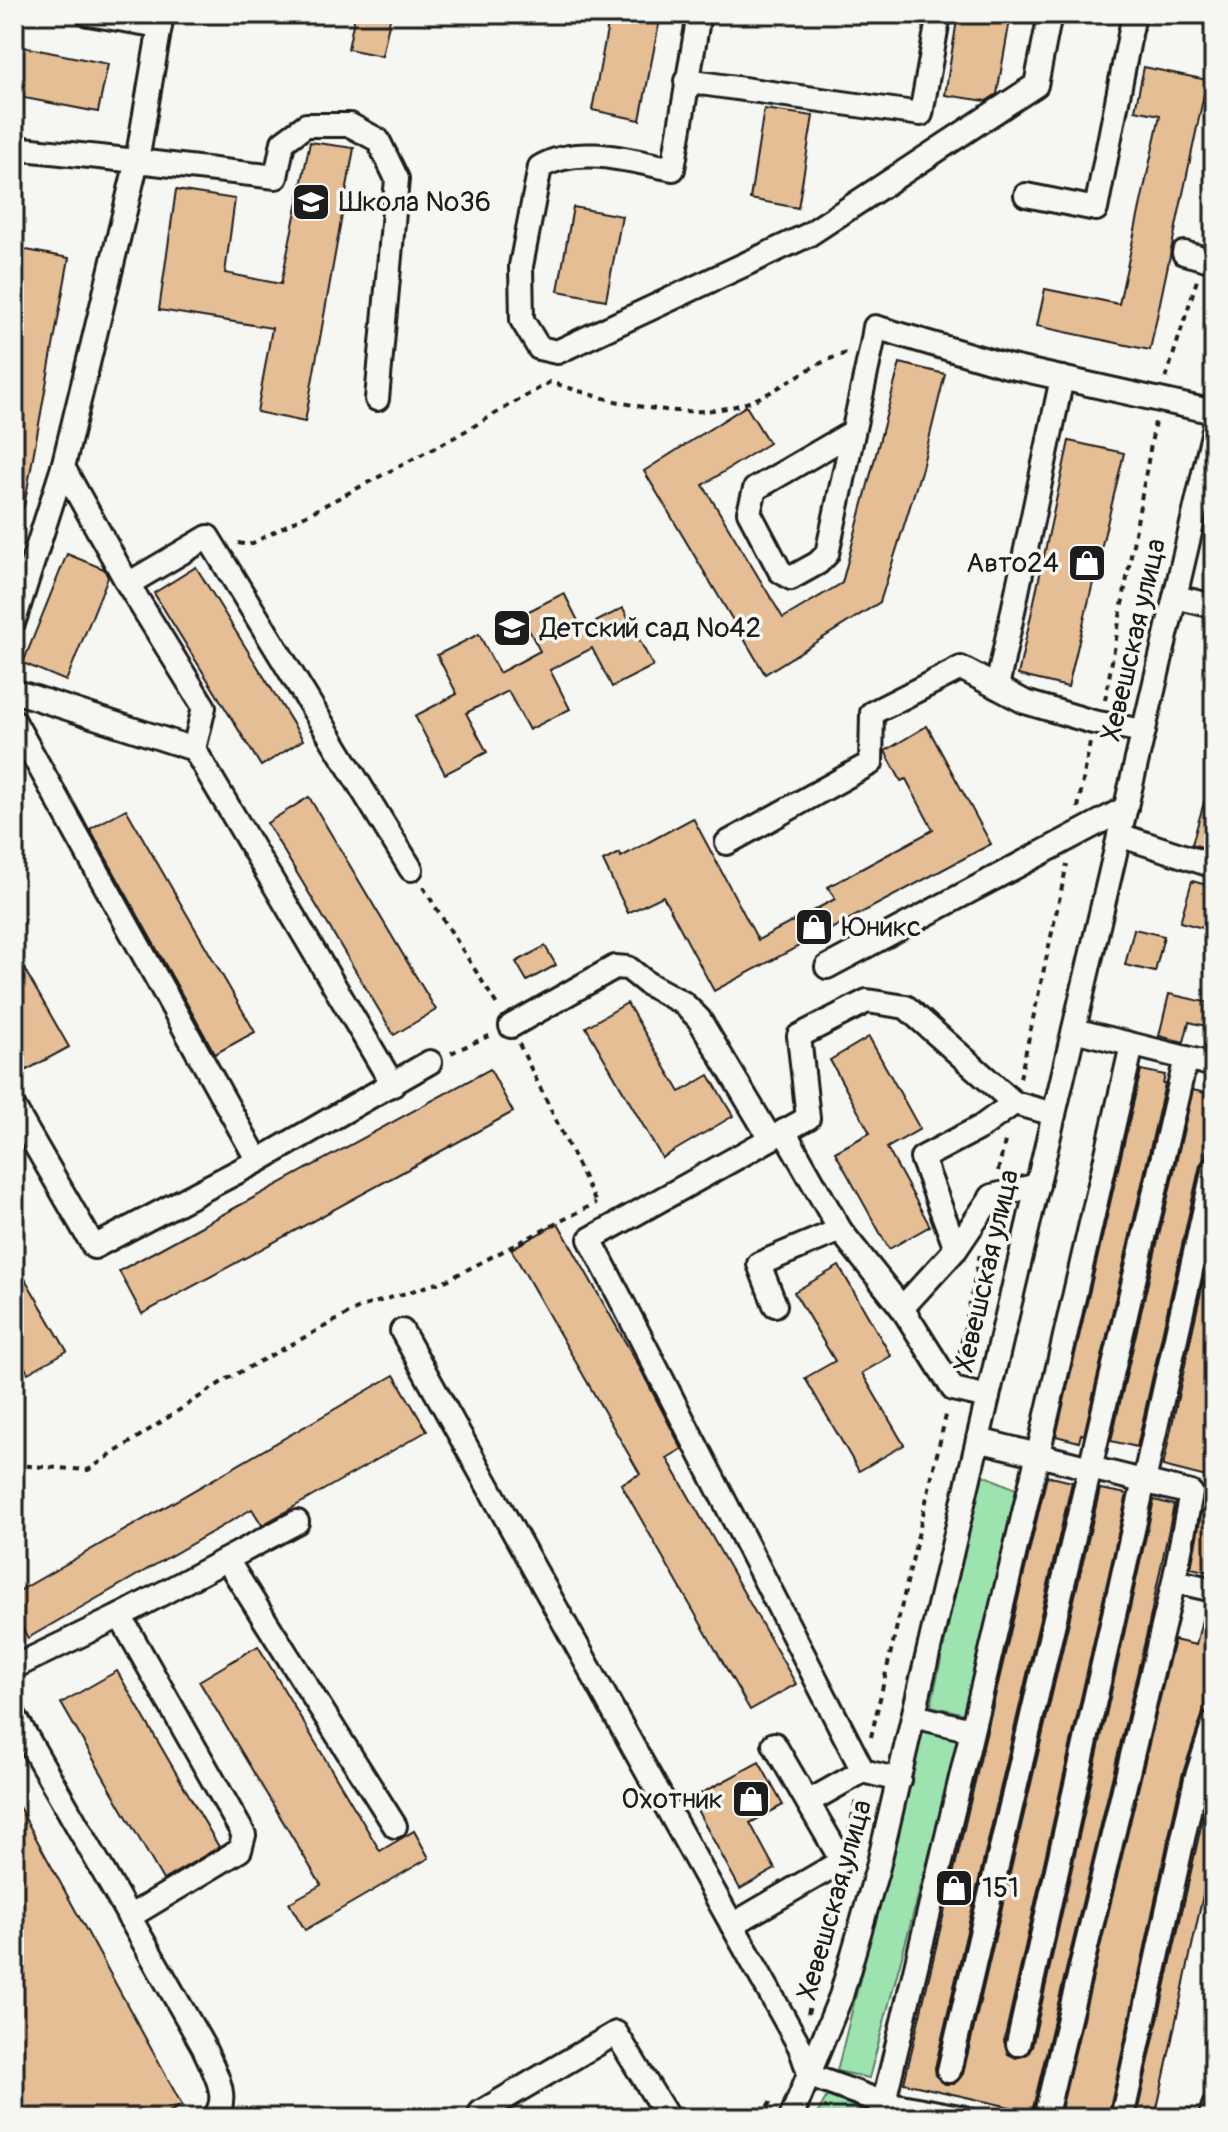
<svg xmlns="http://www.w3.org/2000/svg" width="1228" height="2132" font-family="Pangolin,sans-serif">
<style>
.green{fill:#9de3b0;stroke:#5c8066;stroke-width:2}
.building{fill:#e5be96;stroke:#1c1c1c;stroke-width:2}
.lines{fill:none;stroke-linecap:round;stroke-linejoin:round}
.minor-casing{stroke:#1c1c1c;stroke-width:28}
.path{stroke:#1c1c1c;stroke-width:4;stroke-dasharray:6 6;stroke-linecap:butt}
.minor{stroke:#f6f6f2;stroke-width:22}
.labels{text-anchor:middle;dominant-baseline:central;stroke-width:7;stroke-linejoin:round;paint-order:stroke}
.poi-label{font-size:28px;fill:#1c1c1c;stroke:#f6f6f2;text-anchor:start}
.street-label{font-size:28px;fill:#1c1c1c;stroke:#f6f6f2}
</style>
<rect width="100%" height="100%" fill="#f6f6f2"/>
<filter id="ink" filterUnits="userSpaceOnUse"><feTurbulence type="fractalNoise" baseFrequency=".0125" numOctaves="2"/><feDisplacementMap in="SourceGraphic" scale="16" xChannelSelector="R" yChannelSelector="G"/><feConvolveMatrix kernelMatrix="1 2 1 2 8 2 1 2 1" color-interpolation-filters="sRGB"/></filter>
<g filter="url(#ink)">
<g class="green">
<path d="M 981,1474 L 1016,1489 L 965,1714 L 931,1706 Z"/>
<path d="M 922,1731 L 961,1737 L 869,2078 L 837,2071 Z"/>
<path d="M 827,2096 L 861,2109 L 858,2118 L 815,2118 Z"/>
</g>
<g class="building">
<path d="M 355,14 L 391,14 L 382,56 L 348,49 Z"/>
<path d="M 610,14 L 661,14 L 640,120 L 592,110 Z"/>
<path d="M 958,14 L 1011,14 L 997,94 L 986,101 L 945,95 Z"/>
<path d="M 14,45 L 108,64 L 98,112 L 14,96 Z"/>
<path d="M 1144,67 L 1207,80 L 1150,350 L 1037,326 L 1045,289 L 1119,304 L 1160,115 L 1135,110 Z"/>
<path d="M 764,109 L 813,116 L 798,208 L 750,199 Z"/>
<path d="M 310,142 L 354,148 L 305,422 L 257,412 L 272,328 L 159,310 L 176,190 L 235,199 L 225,273 L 281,284 Z"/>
<path d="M 573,207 L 622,216 L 606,300 L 558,291 Z"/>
<path d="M 16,248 L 69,258 L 24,507 L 14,506 L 14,261 Z"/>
<path d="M 900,363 L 945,374 L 922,468 L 880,602 L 765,674 L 644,471 L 746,406 L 769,443 L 703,485 L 783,618 L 842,583 Z"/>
<path d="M 1069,441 L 1124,453 L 1068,687 L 1018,675 Z"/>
<path d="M 67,554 L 104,569 L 108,577 L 66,681 L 23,663 Z"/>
<path d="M 196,567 L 303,740 L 261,766 L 154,593 Z"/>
<path d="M 564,593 L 582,629 L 623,608 L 653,666 L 612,687 L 592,648 L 550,670 L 570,709 L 529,730 L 508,691 L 466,713 L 487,752 L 445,774 L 415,716 L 457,694 L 437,655 L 479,634 L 499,673 L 540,651 L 521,615 Z"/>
<path d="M 927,726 L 991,844 L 714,991 L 663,896 L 628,913 L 603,861 L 620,853 L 621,857 L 693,818 L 758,940 L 835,899 L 828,887 L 933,830 L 906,779 L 901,781 L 885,751 Z"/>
<path d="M 1209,785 L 1214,785 L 1214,851 L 1192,844 Z"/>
<path d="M 309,797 L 436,1010 L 394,1035 L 267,823 Z"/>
<path d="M 126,809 L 255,1032 L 215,1054 L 90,829 Z"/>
<path d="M 1192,881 L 1214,887 L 1214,931 L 1180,922 Z"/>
<path d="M 1134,929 L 1164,936 L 1155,972 L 1125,965 Z"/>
<path d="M 545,946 L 556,965 L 527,981 L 516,962 Z"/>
<path d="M 14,951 L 69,1047 L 25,1071 L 14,1051 Z"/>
<path d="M 1169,994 L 1214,1004 L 1214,1028 L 1189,1022 L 1184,1042 L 1159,1036 Z"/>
<path d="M 627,1003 L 680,1092 L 709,1075 L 733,1116 L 662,1158 L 586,1027 Z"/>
<path d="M 869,1037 L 920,1129 L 887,1148 L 930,1226 L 889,1249 L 835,1152 L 870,1133 L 830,1060 Z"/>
<path d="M 490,1069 L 513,1112 L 142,1314 L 119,1271 Z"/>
<path d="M 1141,1070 L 1165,1075 L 1163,1084 L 1165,1084 L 1084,1435 L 1081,1434 L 1079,1442 L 1056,1436 Z"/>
<path d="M 1193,1090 L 1214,1095 L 1214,1118 L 1205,1158 L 1200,1165 L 1137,1447 L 1111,1441 Z"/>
<path d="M 558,1223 L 640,1368 L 682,1449 L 667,1458 L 796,1684 L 750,1710 L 621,1484 L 640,1474 L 511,1249 Z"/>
<path d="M 1214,1232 L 1214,1354 L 1207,1383 L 1214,1384 L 1214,1479 L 1163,1466 Z"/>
<path d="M 14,1260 L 67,1351 L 28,1373 L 14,1348 Z"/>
<path d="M 839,1266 L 891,1356 L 862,1373 L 904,1445 L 859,1471 L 805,1378 L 835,1361 L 794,1292 Z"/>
<path d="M 394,1375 L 427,1431 L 262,1525 L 252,1509 L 28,1638 L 14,1614 L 14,1594 Z"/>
<path d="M 1047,1476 L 1072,1482 L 935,2068 L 936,2076 L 945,2084 L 954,2084 L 963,2074 L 1100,1489 L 1127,1494 L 1004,2041 L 1008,2054 L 1016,2058 L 1028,2054 L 1032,2047 L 1154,1500 L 1174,1505 L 1147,1633 L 1032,2112 L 904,2083 Z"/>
<path d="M 1202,1511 L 1214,1514 L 1214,1573 L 1191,1568 Z"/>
<path d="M 1206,1603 L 1214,1604 L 1214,1663 L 1202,1716 L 1182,1776 L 1108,2118 L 1079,2118 L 1060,2114 L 1174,1640 L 1196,1645 Z"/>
<path d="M 258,1646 L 380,1851 L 414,1831 L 429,1858 L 305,1930 L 289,1903 L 321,1885 L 199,1681 Z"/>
<path d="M 117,1671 L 219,1847 L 163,1880 L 61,1703 Z"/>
<path d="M 759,1762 L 783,1805 L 750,1823 L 775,1869 L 740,1889 L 691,1799 Z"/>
<path d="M 1214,1768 L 1214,1844 L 1155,2118 L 1136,2118 Z"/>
<path d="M 14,1798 L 182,2105 L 158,2118 L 14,2118 Z"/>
</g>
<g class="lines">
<g class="minor-casing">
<g id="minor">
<path d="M 88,14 L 160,26"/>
<path d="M 162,14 L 137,161 L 276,177 L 283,142 L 306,125 L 350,125 L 378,140 L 397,179 L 377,399"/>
<path d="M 699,14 L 673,169 C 631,161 579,144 540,167 L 521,266 L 522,320 L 539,348 L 557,352 L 808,235 L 1036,85 L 1050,14"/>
<path d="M 686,81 L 921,114 L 939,14"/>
<path d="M 14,148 L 137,161 L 63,467 L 128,584 L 204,707 L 194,749"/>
<path d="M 1026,195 L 1096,209 L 1134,14"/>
<path d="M 1184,253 L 1214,261"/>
<path d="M 853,432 L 755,489 L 749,512 L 780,571 L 791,578 L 818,563 L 827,554 L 872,345 L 875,327 L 1007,366 L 1214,412"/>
<path d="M 128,584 L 208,537 L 411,869"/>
<path d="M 1175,597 L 1214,606"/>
<path d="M 14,621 L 63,467"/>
<path d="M 997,687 L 1062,378"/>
<path d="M 14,691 L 194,749 L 393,1085"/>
<path d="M 14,721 L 258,1161"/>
<path d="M 1119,835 L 1214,866"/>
<path d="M 727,843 L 871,763 L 872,713 L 961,668 L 1025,702 L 1093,722 L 1144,731"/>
<path d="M 827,967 L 1126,808"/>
<path d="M 511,1026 L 615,967 L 628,968 L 648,984 L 683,1003 L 699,1019 L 770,1138"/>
<path d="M 1074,1030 L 1214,1065"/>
<path d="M 14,1108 L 94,1247 L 258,1161 L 430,1062"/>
<path d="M 784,1131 L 840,1230"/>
<path d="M 956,1249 L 922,1158 L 981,1127 L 1014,1103"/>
<path d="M 775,1305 L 759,1264 L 840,1230 L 902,1308"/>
<path d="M 402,1331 L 800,2047 L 810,2076 L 885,2103 L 965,2118"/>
<path d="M 988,1397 L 953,1389 L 902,1308 L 956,1249 L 992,1196 L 1038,1185"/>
<path d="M 978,1440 L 1191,1493 L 1174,1581 L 1214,1590"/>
<path d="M 227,1560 L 395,1826"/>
<path d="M 120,1616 L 244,1835 L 240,1850 L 129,1917"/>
<path d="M 14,1667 L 120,1616 L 297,1522"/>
<path d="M 14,1715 L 203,2046 C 212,2067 233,2099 213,2118"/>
<path d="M 914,1716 L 971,1730"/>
<path d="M 863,1771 L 590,1239 L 808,1118 L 799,1036 L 867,1001 L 906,1007 L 1014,1103 L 1054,1114"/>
<path d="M 808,1802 L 863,1771 L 899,1780"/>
<path d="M 732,1925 L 842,1861 L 774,1744"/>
<path d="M 1018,2044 L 1214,1168"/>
<path d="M 949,2071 L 1186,1058"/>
<path d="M 484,2118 L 481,2112 L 616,2033 L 668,2118"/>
<path d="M 791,2118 L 841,1996 L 878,1867 L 1214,430"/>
<path d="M 880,2118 L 1038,1454 L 1132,1045"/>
<path d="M 1045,2118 L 1174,1581"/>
<path d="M 1122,2118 L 1196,1779 L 1214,1722"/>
<path d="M 1210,2118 L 1214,2106"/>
</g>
</g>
<g class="path">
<path d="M 1209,237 L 1214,216"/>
<path d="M 1166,378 L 1197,280"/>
<path d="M 238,543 L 249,545 L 455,437 L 550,382 C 614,402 688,426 754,400 C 787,386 809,364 847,353"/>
<path d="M 1105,700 L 1155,422"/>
<path d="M 1078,808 L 1090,742"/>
<path d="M 423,887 L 499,1008"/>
<path d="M 519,1044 L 597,1205"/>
<path d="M 451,1053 L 491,1035"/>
<path d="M 1020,1078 L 1067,864"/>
<path d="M 998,1171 L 1006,1137"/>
<path d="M 959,1355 L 980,1254"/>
<path d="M 14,1465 L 88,1470 L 225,1380 L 361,1307 L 447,1280 L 596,1203"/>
<path d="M 871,1737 L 947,1411"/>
<path d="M 849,1831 L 856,1800"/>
<path d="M 808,2014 L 836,1890"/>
<path d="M 762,2118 L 772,2099"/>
<path d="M 1180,2118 L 1190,2108"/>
</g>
<use href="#minor" class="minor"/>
</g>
</g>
<defs>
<g id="school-square" transform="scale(2)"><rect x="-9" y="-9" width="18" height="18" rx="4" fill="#1c1c1c" stroke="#f6f6f2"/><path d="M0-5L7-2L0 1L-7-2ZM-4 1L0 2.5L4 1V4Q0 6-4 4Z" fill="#fff"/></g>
<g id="shop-square" transform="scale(2)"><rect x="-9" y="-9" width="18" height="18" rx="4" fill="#1c1c1c" stroke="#f6f6f2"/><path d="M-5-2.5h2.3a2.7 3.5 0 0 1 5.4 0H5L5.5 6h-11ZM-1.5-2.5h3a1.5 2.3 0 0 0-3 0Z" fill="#fff"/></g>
</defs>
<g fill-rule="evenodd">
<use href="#school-square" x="311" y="202"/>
<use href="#shop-square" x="1087" y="563"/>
<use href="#school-square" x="512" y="628"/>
<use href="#shop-square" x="814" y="927"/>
<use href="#shop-square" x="751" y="1799"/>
<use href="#shop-square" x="954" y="1888"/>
</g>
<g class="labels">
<g class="poi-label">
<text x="339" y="202">Школа №36</text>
<text x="1059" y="563" text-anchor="end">Авто24</text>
<text x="540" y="628">Детский сад №42</text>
<text x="842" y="927">Юникс</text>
<text x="723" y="1799" text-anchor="end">Охотник</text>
<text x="982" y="1888">151</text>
</g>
<g class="street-label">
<text transform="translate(1134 640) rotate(-77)">Хевешская улица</text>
<text transform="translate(987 1271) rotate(-77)">Хевешская улица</text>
<text transform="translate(835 1900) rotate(-74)">Хевешская улица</text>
</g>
</g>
<rect width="1228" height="2132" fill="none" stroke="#f6f6f2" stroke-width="48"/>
<rect x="24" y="24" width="1180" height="2084" fill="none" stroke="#1c1c1c" stroke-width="3" filter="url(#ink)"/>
</svg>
